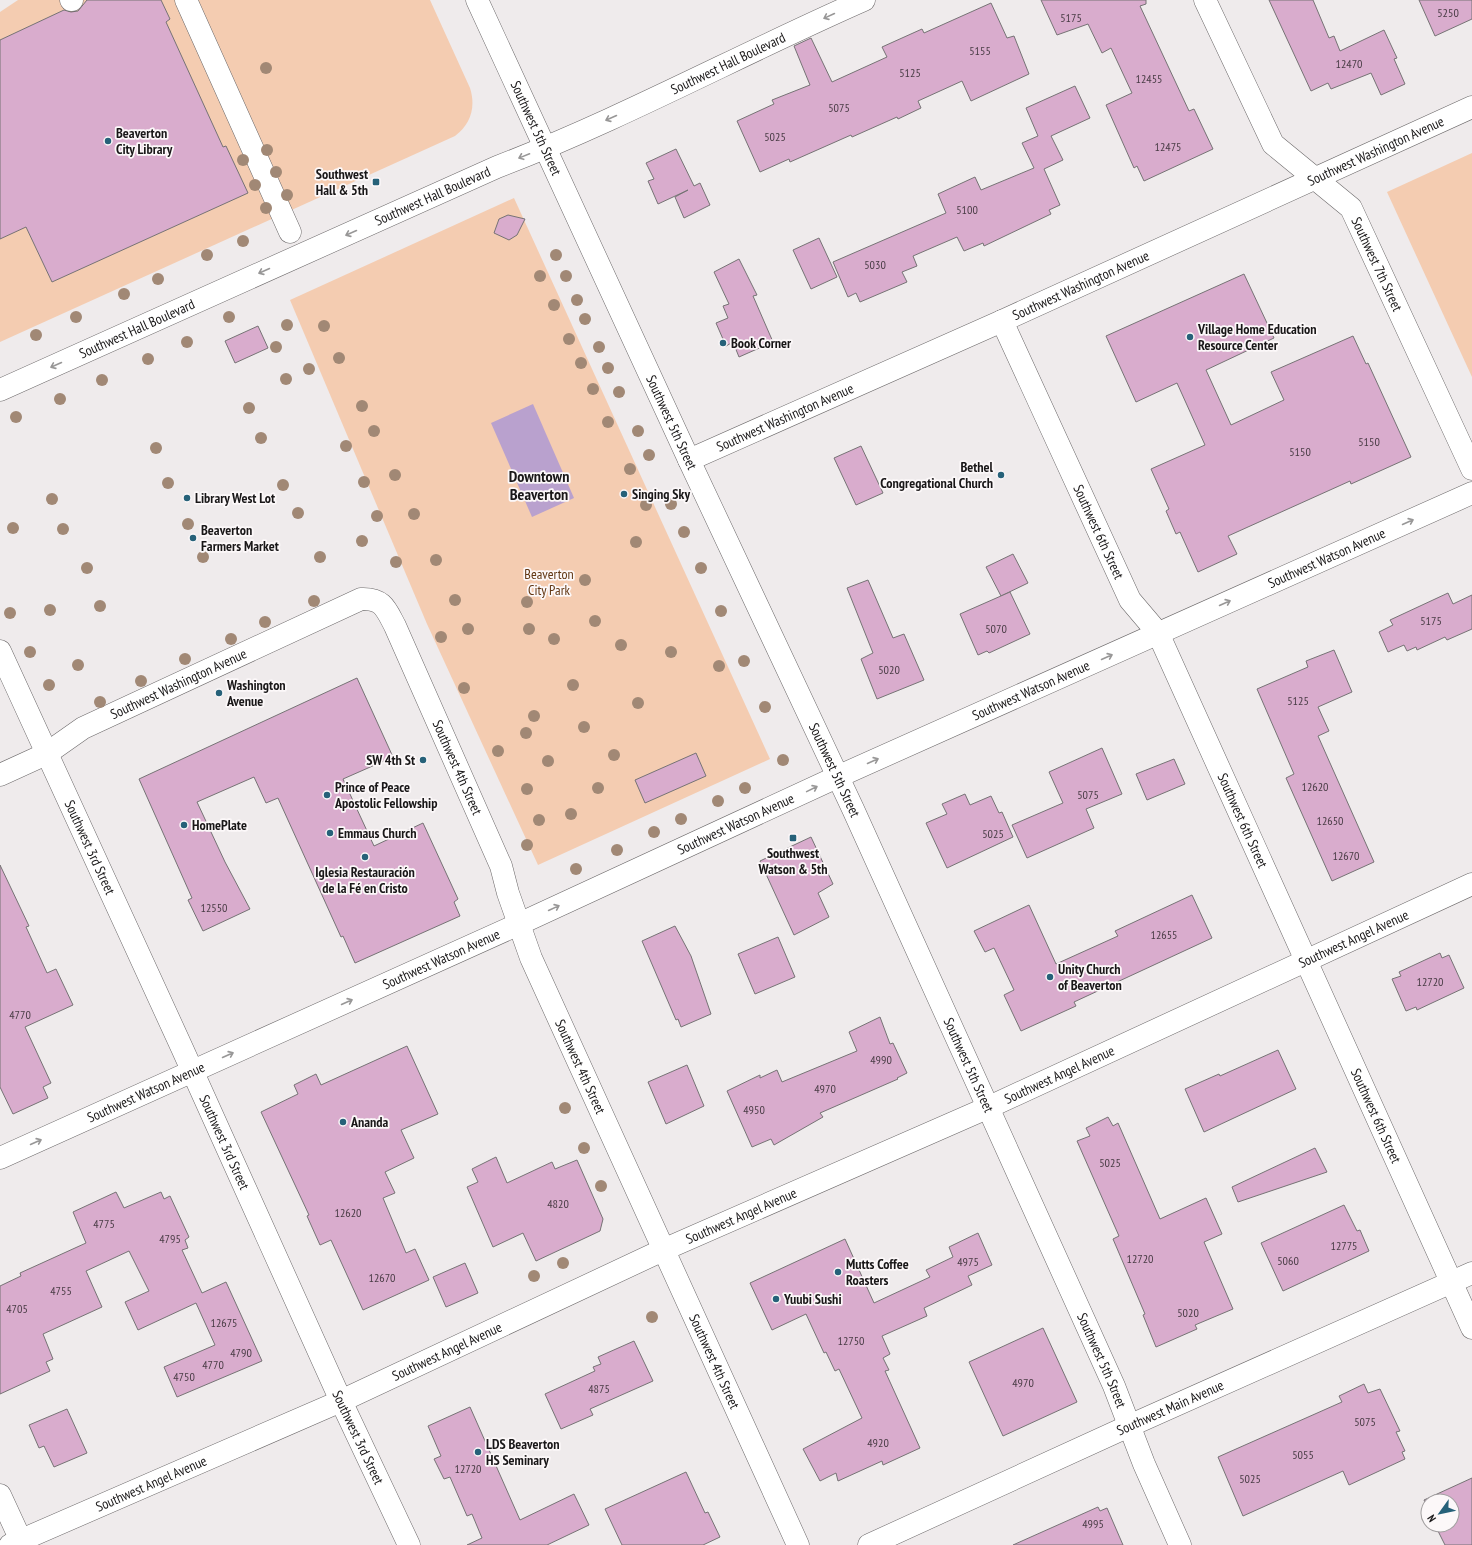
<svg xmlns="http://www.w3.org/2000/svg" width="1472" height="1545" font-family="'PT Sans Narrow',sans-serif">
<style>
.green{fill:#f4ccb1}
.water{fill:#b9a1ce}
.building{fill:#d9accd;stroke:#767375}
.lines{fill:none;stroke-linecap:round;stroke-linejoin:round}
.minor-casing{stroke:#6c696a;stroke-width:23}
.major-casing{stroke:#6c696a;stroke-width:23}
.minor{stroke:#fff;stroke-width:22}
.major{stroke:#fff;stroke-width:22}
.tree{fill:#a18875}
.oneway{stroke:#989797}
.poi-dot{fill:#266179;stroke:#fcf8f9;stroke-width:1.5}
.labels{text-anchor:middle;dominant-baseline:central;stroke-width:3.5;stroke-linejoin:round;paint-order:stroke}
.number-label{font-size:12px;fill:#493c45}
.street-label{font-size:14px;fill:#191718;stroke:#fcf8f9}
.poi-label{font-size:14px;font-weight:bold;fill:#191718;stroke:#fcf8f9;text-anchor:start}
.park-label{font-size:14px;fill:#623713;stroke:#fcf8f9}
.quarter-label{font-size:16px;font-weight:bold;fill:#191718;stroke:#fcf8f9}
</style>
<rect width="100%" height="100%" fill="#efebec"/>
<g class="green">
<path d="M 18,0 L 430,0 L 470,88 C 476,107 471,124 455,136 L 0,342 L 0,12 Z"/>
<path d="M 1472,153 L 1472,377 L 1387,192 Z"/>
<path d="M 514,198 L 770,759 L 538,865 L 427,624 L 290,300 Z"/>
</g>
<path class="water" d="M 533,404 L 574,498 L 532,517 L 491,423 Z"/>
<g class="building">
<path d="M 87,0 L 161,0 L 170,19 L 166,22 L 223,147 L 226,146 L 248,193 L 52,282 L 26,227 L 0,239 L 0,40 L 64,10 L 71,12 L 78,11 Z"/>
<path d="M 1041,0 L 1146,0 L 1146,4 L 1140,6 L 1189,111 L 1194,109 L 1213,149 L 1144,181 L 1137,166 L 1134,168 L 1106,105 L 1132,93 L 1111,48 L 1102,53 L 1088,24 L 1057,35 Z"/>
<path d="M 1269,0 L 1313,0 L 1329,38 L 1334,36 L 1340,51 L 1384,30 L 1397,58 L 1394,59 L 1405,84 L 1381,95 L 1371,73 L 1331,89 L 1328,83 L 1311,91 Z"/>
<path d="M 1419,0 L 1472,0 L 1472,19 L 1435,36 Z"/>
<path d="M 991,3 L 1007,38 L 1014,36 L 1029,74 L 971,101 L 962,81 L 918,101 L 921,108 L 898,119 L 897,117 L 852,137 L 851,135 L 790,162 L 789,159 L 760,172 L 737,121 L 774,104 L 772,100 L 810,85 L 794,46 L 811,38 L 832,82 L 887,57 L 882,47 L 922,29 L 924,33 Z"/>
<path d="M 1075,86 L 1090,118 L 1051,136 L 1063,160 L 1044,169 L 1060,205 L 1049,210 L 1051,214 L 984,246 L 983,243 L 964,251 L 957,237 L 913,256 L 917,266 L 902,272 L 907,282 L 860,302 L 856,293 L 848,297 L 833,262 L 946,213 L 938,194 L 975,177 L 981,190 L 1034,168 L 1022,143 L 1038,136 L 1026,108 Z"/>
<path d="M 676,149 L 694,186 L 700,183 L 710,205 L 684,218 L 675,197 L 688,190 L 658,204 L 648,181 L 654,179 L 646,163 Z"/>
<path d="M 508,215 L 525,219 L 517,235 L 509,240 L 494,233 L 499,219 Z"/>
<path d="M 819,238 L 837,277 L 811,289 L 793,250 Z"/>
<path d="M 739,259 L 757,295 L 753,296 L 773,342 L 739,357 L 733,342 L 726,346 L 716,323 L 728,318 L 723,306 L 729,304 L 714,272 Z"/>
<path d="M 1244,274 L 1274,338 L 1206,370 L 1231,425 L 1284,400 L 1271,372 L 1353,336 L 1366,364 L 1368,363 L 1411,457 L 1351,484 L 1350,481 L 1228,536 L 1237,554 L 1198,572 L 1180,532 L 1176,534 L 1166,511 L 1169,509 L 1151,469 L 1205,445 L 1177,383 L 1136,402 L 1106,336 Z"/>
<path d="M 258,326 L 268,348 L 235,363 L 225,341 Z"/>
<path d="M 861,446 L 883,493 L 856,505 L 834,458 Z"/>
<path d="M 1013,554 L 1028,583 L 1001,596 L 986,567 Z"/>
<path d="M 868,580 L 893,638 L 904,634 L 924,680 L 877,699 L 861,659 L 873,653 L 847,588 Z"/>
<path d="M 1010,592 L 1030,634 L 989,653 L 987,651 L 978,655 L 960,614 Z"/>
<path d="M 1448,593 L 1453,604 L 1472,595 L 1472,629 L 1447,640 L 1445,637 L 1417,650 L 1416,647 L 1407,651 L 1404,645 L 1388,652 L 1379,632 L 1393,625 L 1390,620 Z"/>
<path d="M 1334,650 L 1352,692 L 1318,707 L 1329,731 L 1318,736 L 1374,862 L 1332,881 L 1286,778 L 1294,774 L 1257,689 L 1308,667 L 1306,661 Z"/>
<path d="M 357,678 L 393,757 L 343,779 L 374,846 L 423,823 L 458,899 L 454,902 L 460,916 L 355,963 L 343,936 L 341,937 L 278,798 L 266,803 L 254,777 L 197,802 L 225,862 L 250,909 L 203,931 L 188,900 L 192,898 L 139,779 Z"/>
<path d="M 1102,748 L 1122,794 L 1086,809 L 1094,828 L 1027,858 L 1012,825 L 1063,803 L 1049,772 Z"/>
<path d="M 696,753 L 706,776 L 645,803 L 635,780 Z"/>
<path d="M 1174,759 L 1185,784 L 1147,800 L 1136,774 Z"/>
<path d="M 965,794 L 970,805 L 991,796 L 999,813 L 1002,812 L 1013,837 L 947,868 L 926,823 L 947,814 L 942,804 Z"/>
<path d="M 811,837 L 833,884 L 818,893 L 829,917 L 794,935 L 760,861 Z"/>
<path d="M 0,865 L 29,926 L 26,927 L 47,973 L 56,969 L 73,1005 L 25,1027 L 51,1083 L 43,1087 L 48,1098 L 13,1114 L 0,1087 Z"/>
<path d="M 1192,895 L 1212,938 L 1074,1002 L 1076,1006 L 1021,1031 L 1004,995 L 1014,990 L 994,948 L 985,952 L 974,931 L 1029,905 L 1056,964 L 1118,936 L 1115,931 Z"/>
<path d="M 675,926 L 691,956 L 711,1014 L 681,1027 L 678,1019 L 676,1020 L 642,941 Z"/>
<path d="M 778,937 L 795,977 L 755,994 L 738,954 Z"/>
<path d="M 1440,953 L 1442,958 L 1449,955 L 1464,988 L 1417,1010 L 1416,1007 L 1406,1011 L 1392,979 L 1401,976 L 1399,972 Z"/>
<path d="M 880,1017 L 890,1044 L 893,1043 L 907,1073 L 897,1078 L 898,1079 L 820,1113 L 823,1117 L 774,1145 L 771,1139 L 752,1147 L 727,1091 L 760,1075 L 760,1078 L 777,1070 L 782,1082 L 857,1051 L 849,1032 Z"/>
<path d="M 407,1046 L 438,1114 L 401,1130 L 414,1158 L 385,1172 L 395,1193 L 383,1198 L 406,1253 L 415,1249 L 429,1280 L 363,1310 L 331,1240 L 320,1245 L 307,1216 L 309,1215 L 261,1112 L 298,1094 L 294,1085 L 316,1074 L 321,1085 Z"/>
<path d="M 1278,1050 L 1296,1089 L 1204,1132 L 1185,1089 L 1219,1074 L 1220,1076 Z"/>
<path d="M 687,1065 L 704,1106 L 666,1124 L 648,1082 Z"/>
<path d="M 1108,1117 L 1113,1126 L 1118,1123 L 1160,1219 L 1206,1198 L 1222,1234 L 1204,1242 L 1233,1309 L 1195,1325 L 1197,1329 L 1156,1347 L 1143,1315 L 1145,1314 L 1113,1239 L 1119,1236 L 1077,1141 L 1090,1136 L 1086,1128 Z"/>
<path d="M 1315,1148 L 1327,1172 L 1238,1202 L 1232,1187 Z"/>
<path d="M 496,1157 L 507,1183 L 552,1162 L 555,1169 L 577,1160 L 603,1219 L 600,1231 L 536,1261 L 523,1233 L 493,1247 L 467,1187 L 478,1182 L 472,1169 Z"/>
<path d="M 116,1192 L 124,1208 L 161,1192 L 164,1199 L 170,1196 L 189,1237 L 185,1240 L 188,1248 L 182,1250 L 202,1293 L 226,1282 L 262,1361 L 177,1397 L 164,1367 L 215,1345 L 196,1303 L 138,1330 L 125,1302 L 149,1291 L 129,1251 L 86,1271 L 102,1307 L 43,1334 L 53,1359 L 46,1362 L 50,1371 L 0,1394 L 0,1286 L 21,1276 L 20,1273 L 86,1243 L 73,1212 Z"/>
<path d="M 1344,1205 L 1357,1231 L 1360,1230 L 1369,1251 L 1283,1291 L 1261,1243 Z"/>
<path d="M 978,1233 L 992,1265 L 968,1276 L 972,1285 L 924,1308 L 927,1316 L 882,1336 L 890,1354 L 883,1358 L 889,1370 L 885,1371 L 920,1448 L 883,1465 L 882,1461 L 838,1481 L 836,1473 L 820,1481 L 803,1449 L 862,1418 L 839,1369 L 835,1371 L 826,1352 L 824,1353 L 806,1314 L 772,1330 L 750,1283 L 845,1239 L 874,1303 L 930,1277 L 926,1270 L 953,1257 L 949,1247 Z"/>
<path d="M 465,1263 L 478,1293 L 446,1307 L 433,1277 Z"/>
<path d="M 1043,1328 L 1077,1402 L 1003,1436 L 969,1362 Z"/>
<path d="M 634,1341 L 653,1381 L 590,1409 L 593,1415 L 561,1429 L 545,1394 L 595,1371 L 593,1367 L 601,1364 L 598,1357 Z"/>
<path d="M 1364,1384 L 1368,1393 L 1380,1389 L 1400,1431 L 1396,1432 L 1405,1451 L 1402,1452 L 1405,1459 L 1349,1485 L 1343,1471 L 1243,1516 L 1218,1457 L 1342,1402 L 1339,1396 Z"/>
<path d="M 470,1407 L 520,1520 L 574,1494 L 589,1525 L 547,1545 L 467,1545 L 482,1538 L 472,1514 L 467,1516 L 450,1477 L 444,1479 L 434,1459 L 441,1456 L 428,1426 Z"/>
<path d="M 67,1409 L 87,1453 L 54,1467 L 44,1446 L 39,1448 L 29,1425 Z"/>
<path d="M 686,1472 L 705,1513 L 708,1512 L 720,1537 L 703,1545 L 622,1545 L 605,1509 Z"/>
<path d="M 1472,1478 L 1472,1545 L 1445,1545 L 1435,1525 L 1452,1525 L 1452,1501 L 1428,1501 L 1428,1509 L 1424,1500 Z"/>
<path d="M 1098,1507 L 1100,1511 L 1107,1508 L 1123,1545 L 1013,1545 Z"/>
</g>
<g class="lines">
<g class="minor-casing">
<g id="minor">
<path d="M 71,0 L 72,0"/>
<path d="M 186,0 L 290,232"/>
<path id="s1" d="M 477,0 L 689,460 L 853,809 L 1114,1386 L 1144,1464 L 1180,1545"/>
<path id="s2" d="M 1205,0 L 1273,144 L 1351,208 L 1472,469"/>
<path id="s3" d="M 1002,321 L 1130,600 L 1158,633 L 1472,1328"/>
<path id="s4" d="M 689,460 L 1002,321 L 1472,107"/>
<path id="s5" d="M 0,651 L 182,1048 L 341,1401 L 409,1545"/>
<path id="s6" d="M 0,775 L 46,754 L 83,728 L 361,599 C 383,598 386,609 395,626 L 501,866 L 508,893 L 531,958 L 798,1545"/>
<path d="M 0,1495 L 23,1545"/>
<path id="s7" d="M 10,1545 L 341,1401 L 663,1250 L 987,1108 L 1472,884"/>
<path id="s8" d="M 869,1545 L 1129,1426 L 1472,1273"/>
</g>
</g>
<g class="major-casing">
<g id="major">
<path id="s9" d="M 0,390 L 497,167 C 622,119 741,54 864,0"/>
<path id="s10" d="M 0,1158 L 519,924 L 837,777 L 1472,493"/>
</g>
</g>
<use href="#minor" class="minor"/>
<use href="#major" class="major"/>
</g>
<g class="tree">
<circle cx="266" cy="68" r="6"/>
<circle cx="267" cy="150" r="6"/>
<circle cx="243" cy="160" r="6"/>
<circle cx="276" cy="172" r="6"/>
<circle cx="255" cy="185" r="6"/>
<circle cx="287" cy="195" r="6"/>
<circle cx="266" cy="208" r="6"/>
<circle cx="243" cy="241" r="6"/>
<circle cx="207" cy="255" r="6"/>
<circle cx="556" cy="255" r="6"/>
<circle cx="540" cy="276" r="6"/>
<circle cx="566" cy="276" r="6"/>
<circle cx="158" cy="279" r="6"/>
<circle cx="124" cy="294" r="6"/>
<circle cx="577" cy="300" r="6"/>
<circle cx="554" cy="305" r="6"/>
<circle cx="76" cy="317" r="6"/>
<circle cx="229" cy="317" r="6"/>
<circle cx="585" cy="319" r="6"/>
<circle cx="287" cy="325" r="6"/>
<circle cx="324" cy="326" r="6"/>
<circle cx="36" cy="335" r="6"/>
<circle cx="569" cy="339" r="6"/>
<circle cx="187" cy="342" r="6"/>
<circle cx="276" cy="347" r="6"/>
<circle cx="599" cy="347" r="6"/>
<circle cx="339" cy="358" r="6"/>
<circle cx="148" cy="359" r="6"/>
<circle cx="581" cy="363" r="6"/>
<circle cx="608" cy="368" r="6"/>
<circle cx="309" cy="369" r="6"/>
<circle cx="286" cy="379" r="6"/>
<circle cx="102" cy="380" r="6"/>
<circle cx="593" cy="389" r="6"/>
<circle cx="619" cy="392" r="6"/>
<circle cx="60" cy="399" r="6"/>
<circle cx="362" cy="406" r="6"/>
<circle cx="249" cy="408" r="6"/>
<circle cx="16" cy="417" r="6"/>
<circle cx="608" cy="422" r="6"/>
<circle cx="374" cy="431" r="6"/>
<circle cx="638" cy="431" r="6"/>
<circle cx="261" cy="438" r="6"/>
<circle cx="346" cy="446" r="6"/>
<circle cx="156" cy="448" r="6"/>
<circle cx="649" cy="455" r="6"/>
<circle cx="630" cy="469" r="6"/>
<circle cx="395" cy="475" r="6"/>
<circle cx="364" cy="482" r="6"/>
<circle cx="168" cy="483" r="6"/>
<circle cx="283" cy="485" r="6"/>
<circle cx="52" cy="499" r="6"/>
<circle cx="671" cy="504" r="6"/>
<circle cx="646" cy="505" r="6"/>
<circle cx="298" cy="513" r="6"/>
<circle cx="414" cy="514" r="6"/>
<circle cx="377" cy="516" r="6"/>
<circle cx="188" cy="524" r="6"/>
<circle cx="13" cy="528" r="6"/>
<circle cx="63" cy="529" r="6"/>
<circle cx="684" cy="532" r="6"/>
<circle cx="362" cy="541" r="6"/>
<circle cx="636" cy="542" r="6"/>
<circle cx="203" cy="557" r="6"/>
<circle cx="320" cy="557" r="6"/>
<circle cx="436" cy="560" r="6"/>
<circle cx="396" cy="562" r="6"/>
<circle cx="87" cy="568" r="6"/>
<circle cx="701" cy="568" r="6"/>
<circle cx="585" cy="580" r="6"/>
<circle cx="455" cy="600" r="6"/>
<circle cx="314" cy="601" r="6"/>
<circle cx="527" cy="602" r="6"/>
<circle cx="100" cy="606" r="6"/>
<circle cx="50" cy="610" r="6"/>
<circle cx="721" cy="611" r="6"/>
<circle cx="10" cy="613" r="6"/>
<circle cx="595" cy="621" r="6"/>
<circle cx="265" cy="622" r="6"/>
<circle cx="468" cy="629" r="6"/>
<circle cx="529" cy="629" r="6"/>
<circle cx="441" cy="637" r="6"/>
<circle cx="231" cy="639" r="6"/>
<circle cx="554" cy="639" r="6"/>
<circle cx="621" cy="645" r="6"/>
<circle cx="30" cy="652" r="6"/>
<circle cx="671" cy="652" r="6"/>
<circle cx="185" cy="659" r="6"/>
<circle cx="744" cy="661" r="6"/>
<circle cx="78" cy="665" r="6"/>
<circle cx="719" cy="666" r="6"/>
<circle cx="141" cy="681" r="6"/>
<circle cx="49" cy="685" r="6"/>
<circle cx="573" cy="685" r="6"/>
<circle cx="464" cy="688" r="6"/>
<circle cx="100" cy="702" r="6"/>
<circle cx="638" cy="703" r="6"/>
<circle cx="765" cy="707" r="6"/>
<circle cx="534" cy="716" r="6"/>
<circle cx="584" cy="727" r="6"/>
<circle cx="526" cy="733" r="6"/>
<circle cx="498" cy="751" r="6"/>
<circle cx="614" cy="755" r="6"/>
<circle cx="783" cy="760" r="6"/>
<circle cx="548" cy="761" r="6"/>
<circle cx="598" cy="788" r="6"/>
<circle cx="745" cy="788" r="6"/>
<circle cx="527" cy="789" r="6"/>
<circle cx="718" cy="801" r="6"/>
<circle cx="571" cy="814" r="6"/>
<circle cx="681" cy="819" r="6"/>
<circle cx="539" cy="820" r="6"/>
<circle cx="654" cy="832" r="6"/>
<circle cx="527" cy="845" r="6"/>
<circle cx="617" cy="850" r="6"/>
<circle cx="576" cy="869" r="6"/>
<circle cx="565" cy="1108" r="6"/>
<circle cx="584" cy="1148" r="6"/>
<circle cx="601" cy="1186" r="6"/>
<circle cx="563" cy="1263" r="6"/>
<circle cx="534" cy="1276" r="6"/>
<circle cx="652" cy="1317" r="6"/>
</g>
<defs><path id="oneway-shaft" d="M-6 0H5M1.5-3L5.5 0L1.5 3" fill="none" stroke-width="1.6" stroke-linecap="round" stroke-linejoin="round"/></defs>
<g class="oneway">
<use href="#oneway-shaft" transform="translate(829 16) rotate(155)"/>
<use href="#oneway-shaft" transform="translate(611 118) rotate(156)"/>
<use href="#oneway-shaft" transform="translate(524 156) rotate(158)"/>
<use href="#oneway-shaft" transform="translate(351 233) rotate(156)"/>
<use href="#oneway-shaft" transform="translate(264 271) rotate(156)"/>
<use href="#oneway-shaft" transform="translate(56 365) rotate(156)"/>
<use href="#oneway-shaft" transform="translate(1408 522) rotate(-24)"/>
<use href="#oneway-shaft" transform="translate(1225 603) rotate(-24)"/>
<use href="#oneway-shaft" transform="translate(1107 657) rotate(-24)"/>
<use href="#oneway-shaft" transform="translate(873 761) rotate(-24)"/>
<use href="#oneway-shaft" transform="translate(812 789) rotate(-26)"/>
<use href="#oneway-shaft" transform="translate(554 908) rotate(-25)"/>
<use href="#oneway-shaft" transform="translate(347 1002) rotate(-24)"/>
<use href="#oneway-shaft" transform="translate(228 1055) rotate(-24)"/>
<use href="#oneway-shaft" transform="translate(36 1142) rotate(-24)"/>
</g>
<g class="poi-dot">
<circle cx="108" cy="141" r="4"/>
<rect x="372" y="178" width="8" height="8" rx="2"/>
<circle cx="1190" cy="337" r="4"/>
<circle cx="723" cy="343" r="4"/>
<circle cx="1001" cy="475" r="4"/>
<circle cx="624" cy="494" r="4"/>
<circle cx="187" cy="498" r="4"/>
<circle cx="193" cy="538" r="4"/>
<circle cx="219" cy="693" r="4"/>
<circle cx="423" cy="760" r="4"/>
<circle cx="327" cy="795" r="4"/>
<circle cx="184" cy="825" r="4"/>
<circle cx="330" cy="833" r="4"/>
<rect x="789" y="834" width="8" height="8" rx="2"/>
<circle cx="365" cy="857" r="4"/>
<circle cx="1050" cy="977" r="4"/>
<circle cx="343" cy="1122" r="4"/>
<circle cx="838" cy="1272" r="4"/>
<circle cx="776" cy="1299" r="4"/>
<circle cx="478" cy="1452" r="4"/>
</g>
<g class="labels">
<g class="number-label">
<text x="1448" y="12">5250</text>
<text x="1071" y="17">5175</text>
<text x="980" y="50">5155</text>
<text x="1349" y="63">12470</text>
<text x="910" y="72">5125</text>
<text x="1149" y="78">12455</text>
<text x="839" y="107">5075</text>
<text x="775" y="136">5025</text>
<text x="1168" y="146">12475</text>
<text x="967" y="209">5100</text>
<text x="875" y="264">5030</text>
<text x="1369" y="441">5150</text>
<text x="1300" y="451">5150</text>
<text x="1431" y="620">5175</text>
<text x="996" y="628">5070</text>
<text x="889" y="669">5020</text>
<text x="1298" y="700">5125</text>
<text x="1315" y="786">12620</text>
<text x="1088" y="794">5075</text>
<text x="1330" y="820">12650</text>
<text x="993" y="833">5025</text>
<text x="1346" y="855">12670</text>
<text x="214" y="907">12550</text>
<text x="1164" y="934">12655</text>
<text x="1430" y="981">12720</text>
<text x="20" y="1014">4770</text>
<text x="881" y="1059">4990</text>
<text x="825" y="1088">4970</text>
<text x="754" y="1109">4950</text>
<text x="1110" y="1162">5025</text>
<text x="558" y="1203">4820</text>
<text x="348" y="1212">12620</text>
<text x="104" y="1223">4775</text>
<text x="170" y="1238">4795</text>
<text x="1344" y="1245">12775</text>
<text x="1140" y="1258">12720</text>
<text x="1288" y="1260">5060</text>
<text x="968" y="1261">4975</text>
<text x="382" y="1277">12670</text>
<text x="61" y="1290">4755</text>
<text x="17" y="1308">4705</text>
<text x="1188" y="1312">5020</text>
<text x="224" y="1322">12675</text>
<text x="851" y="1340">12750</text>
<text x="241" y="1352">4790</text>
<text x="213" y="1364">4770</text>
<text x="184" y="1376">4750</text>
<text x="1023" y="1382">4970</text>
<text x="599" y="1388">4875</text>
<text x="1365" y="1421">5075</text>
<text x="878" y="1442">4920</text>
<text x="1303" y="1454">5055</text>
<text x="468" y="1468">12720</text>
<text x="1250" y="1478">5025</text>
<text x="1093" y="1523">4995</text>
</g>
<g class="street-label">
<text stroke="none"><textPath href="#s9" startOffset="798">Southwest Hall Boulevard</textPath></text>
<text stroke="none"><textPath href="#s1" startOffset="141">Southwest 5th Street</textPath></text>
<text stroke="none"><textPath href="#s4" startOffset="753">Southwest Washington Avenue</textPath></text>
<text stroke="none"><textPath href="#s9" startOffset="474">Southwest Hall Boulevard</textPath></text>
<text stroke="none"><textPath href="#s2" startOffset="322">Southwest 7th Street</textPath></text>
<text stroke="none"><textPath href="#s4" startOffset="429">Southwest Washington Avenue</textPath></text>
<text stroke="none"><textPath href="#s9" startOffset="150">Southwest Hall Boulevard</textPath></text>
<text stroke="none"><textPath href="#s4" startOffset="105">Southwest Washington Avenue</textPath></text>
<text stroke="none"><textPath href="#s1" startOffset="465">Southwest 5th Street</textPath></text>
<text stroke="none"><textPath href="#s3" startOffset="232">Southwest 6th Street</textPath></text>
<text stroke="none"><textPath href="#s10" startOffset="1456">Southwest Watson Avenue</textPath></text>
<text stroke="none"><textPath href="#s6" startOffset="201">Southwest Washington Avenue</textPath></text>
<text stroke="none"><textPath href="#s10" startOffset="1132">Southwest Watson Avenue</textPath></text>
<text stroke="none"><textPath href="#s6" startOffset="604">Southwest 4th Street</textPath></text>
<text stroke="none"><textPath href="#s1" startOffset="849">Southwest 5th Street</textPath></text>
<text stroke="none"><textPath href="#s3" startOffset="556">Southwest 6th Street</textPath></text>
<text stroke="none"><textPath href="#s10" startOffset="808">Southwest Watson Avenue</textPath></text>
<text stroke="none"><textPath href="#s5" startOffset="216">Southwest 3rd Street</textPath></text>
<text stroke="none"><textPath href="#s7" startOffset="1474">Southwest Angel Avenue</textPath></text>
<text stroke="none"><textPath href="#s10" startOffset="484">Southwest Watson Avenue</textPath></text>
<text stroke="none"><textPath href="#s1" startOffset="1173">Southwest 5th Street</textPath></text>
<text stroke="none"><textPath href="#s6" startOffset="928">Southwest 4th Street</textPath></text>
<text stroke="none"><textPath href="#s7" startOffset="1150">Southwest Angel Avenue</textPath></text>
<text stroke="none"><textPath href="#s10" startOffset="160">Southwest Watson Avenue</textPath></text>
<text stroke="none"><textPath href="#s3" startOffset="880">Southwest 6th Street</textPath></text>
<text stroke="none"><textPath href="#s5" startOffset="540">Southwest 3rd Street</textPath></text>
<text stroke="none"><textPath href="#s7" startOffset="802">Southwest Angel Avenue</textPath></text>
<text stroke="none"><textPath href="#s7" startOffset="478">Southwest Angel Avenue</textPath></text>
<text stroke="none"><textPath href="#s1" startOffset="1497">Southwest 5th Street</textPath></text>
<text stroke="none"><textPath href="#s6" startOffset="1252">Southwest 4th Street</textPath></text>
<text stroke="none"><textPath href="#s8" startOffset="331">Southwest Main Avenue</textPath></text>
<text stroke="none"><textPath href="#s5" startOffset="864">Southwest 3rd Street</textPath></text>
<text stroke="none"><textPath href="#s7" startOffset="154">Southwest Angel Avenue</textPath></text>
</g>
<g class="poi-label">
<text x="116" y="133">Beaverton<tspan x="116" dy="16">City Library</tspan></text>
<text x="368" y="174" text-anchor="end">Southwest<tspan x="368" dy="16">Hall &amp; 5th</tspan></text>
<text x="1198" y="329">Village Home Education<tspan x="1198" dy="16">Resource Center</tspan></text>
<text x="731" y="343">Book Corner</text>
<text x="993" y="467" text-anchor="end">Bethel<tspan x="993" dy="16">Congregational Church</tspan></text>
<text x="632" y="494">Singing Sky</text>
<text x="195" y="498">Library West Lot</text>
<text x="201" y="530">Beaverton<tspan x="201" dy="16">Farmers Market</tspan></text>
<text x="227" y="685">Washington<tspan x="227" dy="16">Avenue</tspan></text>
<text x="415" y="760" text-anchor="end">SW 4th St</text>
<text x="335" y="787">Prince of Peace<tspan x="335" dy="16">Apostolic Fellowship</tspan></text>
<text x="192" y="825">HomePlate</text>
<text x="338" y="833">Emmaus Church</text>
<text x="793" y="853" text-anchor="middle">Southwest<tspan x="793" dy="16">Watson &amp; 5th</tspan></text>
<text x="365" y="872" text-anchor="middle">Iglesia Restauración<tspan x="365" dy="16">de la Fé en Cristo</tspan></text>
<text x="1058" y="969">Unity Church<tspan x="1058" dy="16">of Beaverton</tspan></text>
<text x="351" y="1122">Ananda</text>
<text x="846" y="1264">Mutts Coffee<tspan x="846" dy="16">Roasters</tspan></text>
<text x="784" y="1299">Yuubi Sushi</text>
<text x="486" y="1444">LDS Beaverton<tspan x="486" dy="16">HS Seminary</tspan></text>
</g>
<g class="park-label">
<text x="549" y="574">Beaverton<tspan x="549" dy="16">City Park</tspan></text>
</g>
<g class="quarter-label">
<text x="539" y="476">Downtown<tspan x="539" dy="18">Beaverton</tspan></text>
</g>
</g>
<g transform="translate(1440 1513) rotate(237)"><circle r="19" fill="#fcf8f9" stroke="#a19e9f"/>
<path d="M0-3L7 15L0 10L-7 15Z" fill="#266179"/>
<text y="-6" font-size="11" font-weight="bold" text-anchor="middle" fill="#191718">N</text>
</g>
</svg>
